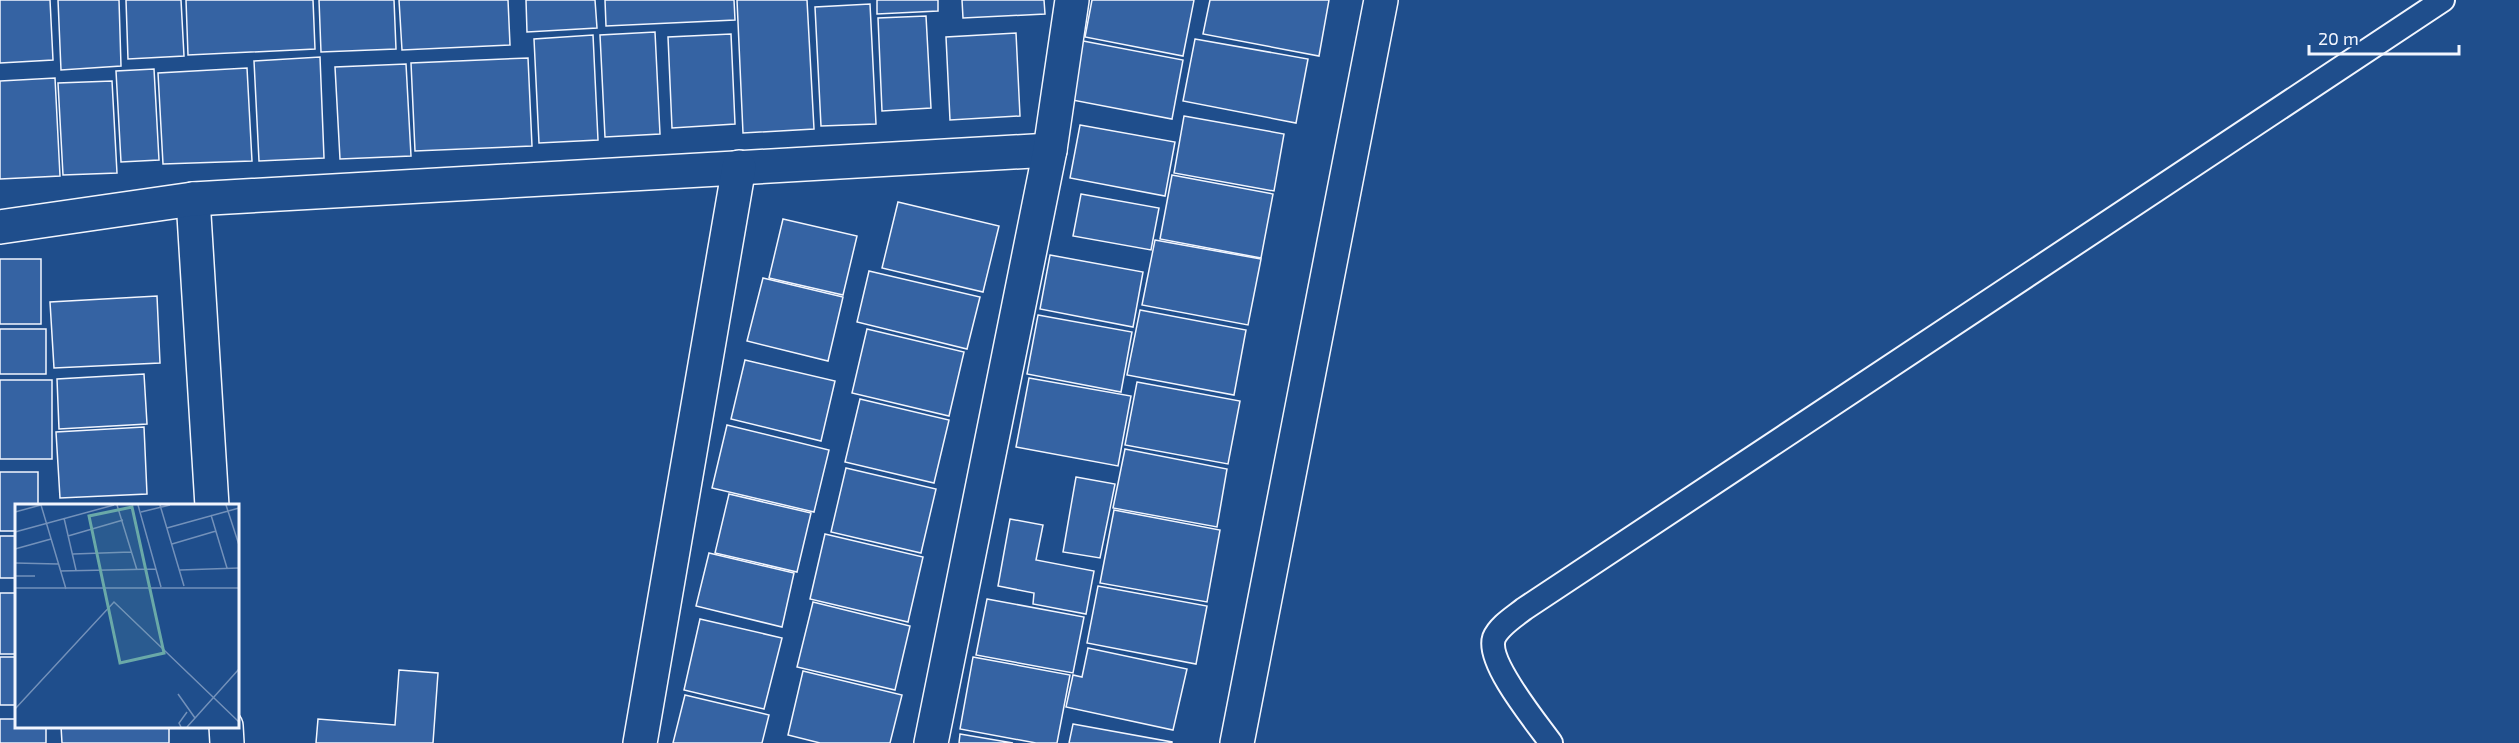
<svg xmlns="http://www.w3.org/2000/svg" width="2519" height="743" font-family="'Exo 2',sans-serif">
<style>
.building{fill:#3563a3;stroke:#f2f6ff;stroke-width:1.5}
.lines{fill:none;stroke-linecap:round;stroke-linejoin:round}
.lane-casing{stroke:#f2f6ff;stroke-width:26}
.street-casing{stroke:#f2f6ff;stroke-width:36}
.lane{stroke:#1f4e8c;stroke-width:22}
.street{stroke:#1f4e8c;stroke-width:33}
.inset-road{fill:none;stroke:#7391ba;stroke-width:1.5}
.view{fill:#6aa9a8;fill-opacity:0.15;stroke:#6aa9a8;stroke-width:3}
.inset-edge{fill:none;stroke:#f2f6ff;stroke-width:3}
</style>
<rect width="100%" height="100%" fill="#1f4e8c"/>
<g class="building">
<path d="M 0,0 L 50,0 L 53,60 L 0,63 Z"/>
<path d="M 58,0 L 119,0 L 121,66 L 61,70 Z"/>
<path d="M 126,0 L 181,0 L 184,56 L 128,59 Z"/>
<path d="M 186,0 L 313,0 L 315,49 L 188,55 Z"/>
<path d="M 319,0 L 394,0 L 396,49 L 321,52 Z"/>
<path d="M 399,0 L 508,0 L 510,45 L 402,50 Z"/>
<path d="M 526,0 L 595,0 L 597,28 L 527,32 Z"/>
<path d="M 605,0 L 734,0 L 735,20 L 606,26 Z"/>
<path d="M 737,0 L 807,0 L 814,129 L 743,133 Z"/>
<path d="M 877,0 L 938,0 L 938,11 L 877,14 Z"/>
<path d="M 962,0 L 1044,0 L 1045,14 L 963,18 Z"/>
<path d="M 1092,0 L 1194,0 L 1183,56 L 1085,37 Z"/>
<path d="M 1210,0 L 1329,0 L 1319,56 L 1203,34 Z"/>
<path d="M 870,4 L 876,124 L 821,126 L 815,7 Z"/>
<path d="M 926,16 L 931,108 L 882,111 L 878,18 Z"/>
<path d="M 655,32 L 660,134 L 605,137 L 600,35 Z"/>
<path d="M 1016,33 L 1020,116 L 950,120 L 946,37 Z"/>
<path d="M 731,34 L 735,124 L 672,128 L 668,37 Z"/>
<path d="M 593,35 L 598,140 L 539,143 L 534,39 Z"/>
<path d="M 1195,39 L 1308,59 L 1296,123 L 1183,101 Z"/>
<path d="M 1078,40 L 1183,60 L 1172,119 L 1067,99 Z"/>
<path d="M 320,57 L 324,158 L 259,161 L 254,61 Z"/>
<path d="M 528,58 L 532,146 L 415,151 L 411,63 Z"/>
<path d="M 406,64 L 411,156 L 340,159 L 335,67 Z"/>
<path d="M 247,68 L 252,161 L 163,164 L 158,73 Z"/>
<path d="M 154,69 L 159,160 L 121,162 L 116,71 Z"/>
<path d="M 55,78 L 60,176 L 0,179 L 0,81 Z"/>
<path d="M 112,81 L 117,173 L 63,175 L 58,83 Z"/>
<path d="M 1184,116 L 1284,134 L 1274,191 L 1174,173 Z"/>
<path d="M 1080,125 L 1175,142 L 1165,196 L 1070,178 Z"/>
<path d="M 1172,175 L 1273,194 L 1261,258 L 1160,239 Z"/>
<path d="M 1081,194 L 1159,208 L 1151,250 L 1073,236 Z"/>
<path d="M 898,202 L 999,226 L 983,292 L 882,268 Z"/>
<path d="M 783,219 L 857,236 L 843,295 L 769,278 Z"/>
<path d="M 1155,240 L 1261,259 L 1248,325 L 1142,305 Z"/>
<path d="M 1050,255 L 1143,272 L 1133,327 L 1040,309 Z"/>
<rect x="0" y="259" width="41" height="65"/>
<path d="M 869,271 L 980,297 L 967,349 L 857,322 Z"/>
<path d="M 763,278 L 843,297 L 828,361 L 747,341 Z"/>
<path d="M 157,296 L 160,363 L 54,368 L 50,302 Z"/>
<path d="M 1140,310 L 1246,330 L 1234,395 L 1127,375 Z"/>
<path d="M 1038,315 L 1132,332 L 1121,392 L 1027,374 Z"/>
<rect x="0" y="329" width="46" height="45"/>
<path d="M 867,329 L 964,352 L 949,416 L 852,393 Z"/>
<path d="M 745,360 L 835,381 L 821,441 L 731,419 Z"/>
<path d="M 144,374 L 147,424 L 59,429 L 57,379 Z"/>
<path d="M 1029,378 L 1131,396 L 1118,466 L 1016,447 Z"/>
<rect x="0" y="380" width="52" height="79"/>
<path d="M 1137,382 L 1240,401 L 1228,464 L 1125,445 Z"/>
<path d="M 860,399 L 949,420 L 934,483 L 845,462 Z"/>
<path d="M 727,425 L 829,450 L 814,512 L 712,488 Z"/>
<path d="M 144,427 L 147,494 L 60,498 L 56,432 Z"/>
<path d="M 1125,449 L 1227,469 L 1217,527 L 1113,508 Z"/>
<path d="M 846,468 L 936,489 L 921,553 L 831,532 Z"/>
<path d="M 0,472 L 38,472 L 38,506 L 16,506 L 16,531 L 0,531 Z"/>
<path d="M 1076,477 L 1115,484 L 1100,558 L 1063,552 Z"/>
<path d="M 729,494 L 811,513 L 797,572 L 715,553 Z"/>
<path d="M 1114,510 L 1220,530 L 1207,602 L 1100,583 Z"/>
<path d="M 1010,519 L 1043,525 L 1036,560 L 1094,571 L 1086,614 L 1033,604 L 1034,593 L 998,586 Z"/>
<path d="M 825,534 L 923,557 L 908,622 L 810,599 Z"/>
<rect x="0" y="536" width="16" height="42"/>
<path d="M 709,553 L 794,573 L 782,627 L 696,606 Z"/>
<path d="M 1098,586 L 1207,606 L 1196,664 L 1087,643 Z"/>
<rect x="0" y="593" width="16" height="61"/>
<path d="M 987,599 L 1084,617 L 1073,673 L 976,655 Z"/>
<path d="M 813,602 L 910,626 L 895,690 L 797,667 Z"/>
<path d="M 700,619 L 782,638 L 764,709 L 684,690 Z"/>
<path d="M 1088,648 L 1187,669 L 1173,730 L 1066,707 L 1073,675 L 1082,677 Z"/>
<rect x="0" y="657" width="16" height="48"/>
<path d="M 973,657 L 1070,675 L 1057,743 L 1036,743 L 960,729 Z"/>
<path d="M 399,670 L 438,673 L 433,743 L 316,743 L 318,719 L 395,725 Z"/>
<path d="M 803,671 L 902,695 L 890,743 L 820,743 L 788,735 Z"/>
<path d="M 685,695 L 769,715 L 762,743 L 673,743 Z"/>
<path d="M 0,719 L 16,719 L 16,726 L 46,726 L 46,743 L 0,743 Z"/>
<path d="M 1073,724 L 1172,742 L 1172,743 L 1069,743 Z"/>
<path d="M 61,726 L 169,726 L 169,743 L 62,743 Z"/>
<path d="M 960,734 L 1013,743 L 959,743 Z"/>
</g>
<g class="lines">
<g class="lane-casing">
<path id="lane" d="M 1551,743 C 1536,722 1486,662 1494,638 C 1499,626 1514,617 1524,609 L 2443,0"/>
</g>
<g class="street-casing">
<g id="street">
<path d="M 193,199 L 212,506"/>
<path d="M 0,227 L 193,199 L 1050,150"/>
<path d="M 226,726 L 227,743"/>
<path d="M 640,743 L 739,167"/>
<path d="M 931,743 L 1050,150 L 1072,0"/>
<path d="M 1237,743 L 1381,0"/>
</g>
</g>
<use href="#lane" class="lane"/>
<use href="#street" class="street"/>
</g>
<g transform="translate(15 504)">
<rect width="224" height="224" fill="#1f4e8c"/>
<path class="inset-road" d="M 26,1 L 51,85M 102,1 L 122,66M 123,1 L 146,83M 145,1 L 169,82M 211,1 L 224,41M 0,8 L 26,1M 126,8 L 155,1M 196,11 L 212,64M 49,14 L 61,66M 152,24 L 224,4M 0,28 L 99,1M 53,32 L 108,16M 157,40 L 201,27M 0,45 L 36,35M 58,50 L 116,48M 0,59 L 43,60M 165,66 L 224,64M 45,67 L 141,65M 0,72 L 20,72M 0,84 L 224,84M 163,190 L 180,214M 0,205 L 99,98 L 224,218M 166,223 L 164,219 L 172,208M 172,223 L 224,165"/>
<path class="view" d="M 117,3 L 149,149 L 105,159 L 74,12 Z"/>
<rect width="224" height="224" class="inset-edge"/>
</g>
<path d="M2309 45v9h150v-9" fill="none" stroke="#f2f6ff" stroke-width="3"/>
<text x="2318" y="45" font-size="18" fill="#f2f6ff" stroke="#1f4e8c" stroke-width="4.5" paint-order="stroke">20 m</text>
</svg>
